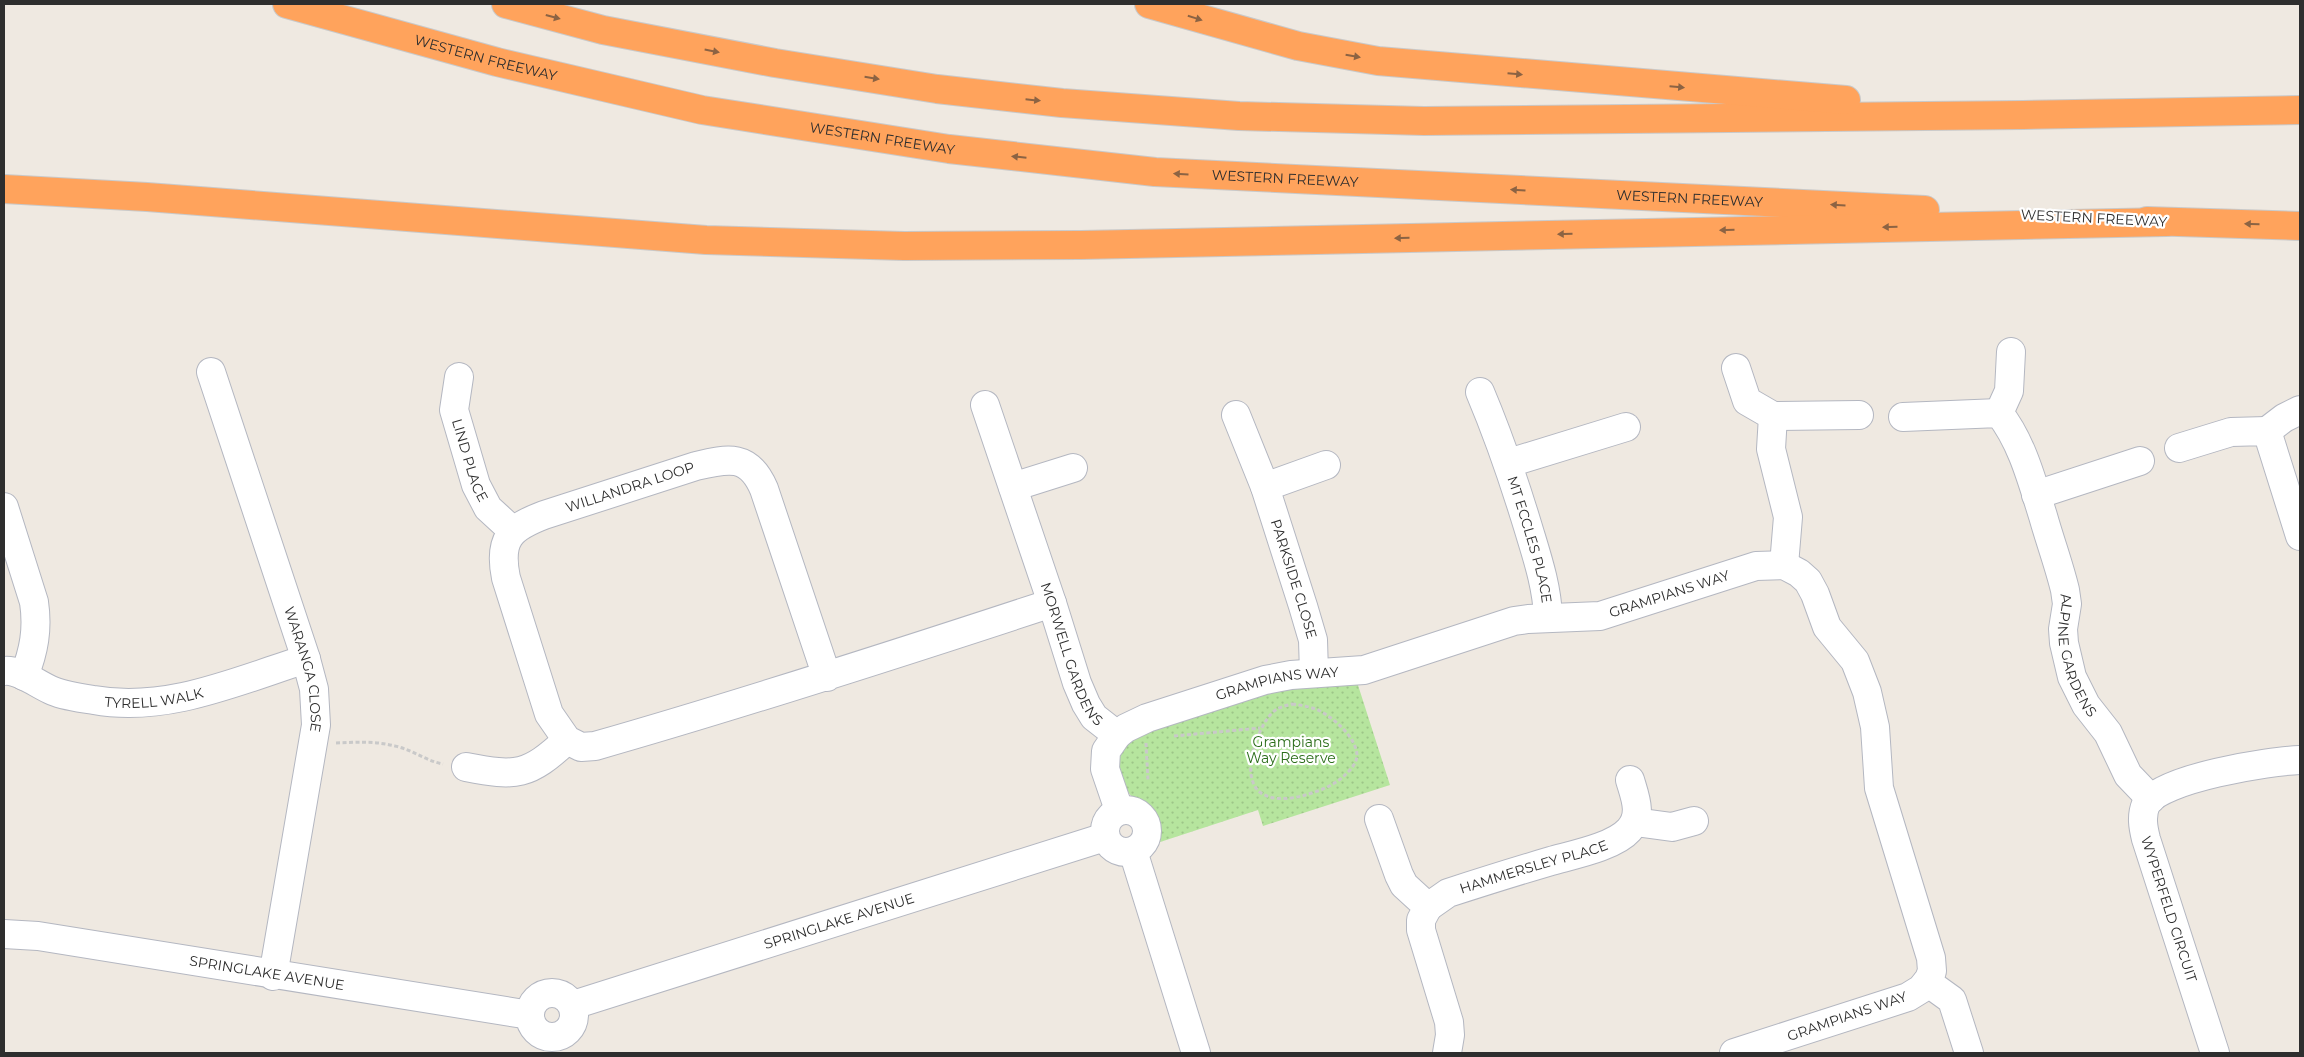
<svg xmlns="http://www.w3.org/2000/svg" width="2304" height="1057" font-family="Montserrat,sans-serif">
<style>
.park{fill:url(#park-dots)}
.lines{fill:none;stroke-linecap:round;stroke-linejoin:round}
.minor-casing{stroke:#b4b7c1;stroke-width:30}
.highway-casing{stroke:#c9c9c9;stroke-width:30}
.path{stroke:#c9c9c9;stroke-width:3;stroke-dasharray:4 2.5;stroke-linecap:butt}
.minor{stroke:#fff;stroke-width:28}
.highway{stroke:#ffa35c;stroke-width:28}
.oneway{fill:#8c6343}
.labels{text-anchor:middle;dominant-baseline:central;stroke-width:4.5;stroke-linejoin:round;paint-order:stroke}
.street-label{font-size:14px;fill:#2e2e2e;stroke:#fff}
.park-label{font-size:14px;fill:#2c6e1b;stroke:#fff}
</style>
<defs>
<pattern id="park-dots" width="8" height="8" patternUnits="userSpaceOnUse" patternTransform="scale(1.25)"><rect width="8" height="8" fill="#b6e59e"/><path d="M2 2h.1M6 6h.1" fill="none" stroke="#9dc588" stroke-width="1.8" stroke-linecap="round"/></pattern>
</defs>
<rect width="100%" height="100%" fill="#efe9e1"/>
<path class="park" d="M 1357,682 L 1390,785 L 1263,826 L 1258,810 L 1151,845 C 1155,830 1157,816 1144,806 C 1140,802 1135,801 1132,797 C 1122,786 1116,763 1122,749 C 1125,744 1130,739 1135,735 L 1285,685 Z"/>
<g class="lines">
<g class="minor-casing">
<g id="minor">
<path d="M 1736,368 L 1747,401 L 1773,416 L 1771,449 L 1788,517 L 1784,565"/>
<path id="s1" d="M 211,372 L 306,659 L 314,689 L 316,725 L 273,976"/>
<path id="s2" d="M 459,377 L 454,410 L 476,485 L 488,508 L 513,531"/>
<path id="s3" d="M 1480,392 C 1499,437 1514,481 1528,527 C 1537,557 1547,586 1548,617"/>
<path id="s4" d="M 985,405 L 1052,603 L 1077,683 L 1086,704 L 1094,717 L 1117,735 L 1106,751 L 1105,769 L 1119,810"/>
<path d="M 1999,413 L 2009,391 L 2011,352"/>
<path id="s5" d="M 1236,415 L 1265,487 L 1303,606 L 1313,640 L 1314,673"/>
<path d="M 1773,416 L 1859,415"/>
<path id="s6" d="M 1903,417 L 1999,413 C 2022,442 2032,481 2043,516 C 2050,541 2059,565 2065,590 L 2067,604 L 2063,629 L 2064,643 L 2072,677 L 2086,705 L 2108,733 L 2128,775 L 2151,799"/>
<path d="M 2267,431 L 2284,418 L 2300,410"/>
<path d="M 2179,448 L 2231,432 L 2267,431 L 2300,536"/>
<path d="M 1509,463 L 1626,427"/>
<path d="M 1013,487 L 1073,468"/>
<path d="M 1265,487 L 1326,465"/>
<path d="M 2036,495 L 2140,461"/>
<path d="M 4,507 L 34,602 C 38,629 34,651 24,676"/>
<path id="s7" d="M 4,671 C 19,669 38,685 53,691 C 65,696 80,698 94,700 C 167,713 237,681 306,659"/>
<path d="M 827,677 L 764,489 C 749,454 729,458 696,466 L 544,515 C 510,528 498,539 506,578 L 549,714 L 567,740 L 581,747 L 595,746 C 749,702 900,653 1052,603"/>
<path id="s8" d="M 1117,735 L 1126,728 L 1147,718 L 1265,680 L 1291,675 L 1364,670 L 1514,621 L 1528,619 L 1600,616 L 1756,566 L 1784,565 L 1799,573 L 1808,581 L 1815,594 L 1827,627 L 1855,661 L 1867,692 L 1875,727 L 1879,788 L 1931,958 L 1932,971 L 1929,979 L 1921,989 L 1908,997 L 1734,1053"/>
<path d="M 466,767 C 517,777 528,776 567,740"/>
<circle cx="1126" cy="831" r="21"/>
<path d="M 1379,819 L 1399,875 L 1404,885 L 1428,907 L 1421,920 L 1421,930 L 1449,1022 L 1450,1035 L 1447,1053"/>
<path d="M 1635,822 L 1672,827 L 1694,821"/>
<path d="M 1133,851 L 1196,1053"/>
<path id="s9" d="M 1428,907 L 1448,893 C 1482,882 1517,871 1551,861 C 1572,855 1614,847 1629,830 C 1643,815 1635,797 1630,780"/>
<path id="s10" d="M 4,934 L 38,936 L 530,1015"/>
<path d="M 1927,982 L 1952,1000 L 1969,1053"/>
<circle cx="552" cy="1015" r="22"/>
<path id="s11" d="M 573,1005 L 1105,837"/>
<path d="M 2215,1053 L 2146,839 C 2143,827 2141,816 2146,804 C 2161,778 2270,761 2300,760"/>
</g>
</g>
<g class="highway-casing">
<g id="highway">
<path id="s12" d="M 287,4 L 497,62 L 702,110 L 949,149 L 1155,172 L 1925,210"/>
<path d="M 506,4 L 603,30 L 775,63 L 937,89 L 1062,103 L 1239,116 L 1424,121 L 2023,115 L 2300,110"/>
<path d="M 1149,4 L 1298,46 L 1378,61 L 1846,100"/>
<path d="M 4,189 L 147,197 L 706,240 L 904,246 L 1081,245 L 2166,222"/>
<path d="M 2147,221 L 2300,226"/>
</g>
</g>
<g class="path">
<path d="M 1292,704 C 1301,705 1310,707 1318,710 C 1333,717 1356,737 1357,755 C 1357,764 1349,771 1343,777 C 1331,787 1316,792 1302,796 C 1289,799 1273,801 1261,793 C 1239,778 1257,728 1272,713 C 1278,707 1285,706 1292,704 Z"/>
<path d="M 1174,736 L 1260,728"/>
<path d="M 336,743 C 356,742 376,741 395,746 C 413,750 426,761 443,764"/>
<path d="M 1146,743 L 1148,781"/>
</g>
<use href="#minor" class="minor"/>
<use href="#highway" class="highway"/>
</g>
<defs><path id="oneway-solid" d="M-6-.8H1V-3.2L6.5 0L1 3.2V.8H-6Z" transform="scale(1.25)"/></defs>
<g class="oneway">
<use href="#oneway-solid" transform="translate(553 17) rotate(15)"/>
<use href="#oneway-solid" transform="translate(1195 18) rotate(17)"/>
<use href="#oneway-solid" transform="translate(712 51) rotate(11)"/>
<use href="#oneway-solid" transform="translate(1353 56) rotate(10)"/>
<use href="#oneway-solid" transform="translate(1515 74) rotate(5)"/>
<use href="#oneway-solid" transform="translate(872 78) rotate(9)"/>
<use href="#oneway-solid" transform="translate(1677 87) rotate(5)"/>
<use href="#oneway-solid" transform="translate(1033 100) rotate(6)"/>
<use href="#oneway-solid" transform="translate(1019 157) rotate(-174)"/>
<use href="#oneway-solid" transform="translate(1181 174) rotate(-177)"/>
<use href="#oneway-solid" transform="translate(1518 190) rotate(-177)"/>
<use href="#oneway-solid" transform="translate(1838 205) rotate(-177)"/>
<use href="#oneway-solid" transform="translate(2252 224) rotate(-178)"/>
<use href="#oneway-solid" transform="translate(1890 227) rotate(179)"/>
<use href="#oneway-solid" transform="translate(1727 230) rotate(179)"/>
<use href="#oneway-solid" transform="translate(1565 234) rotate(179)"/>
<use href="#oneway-solid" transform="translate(1402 238) rotate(179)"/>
</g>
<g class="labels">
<g class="street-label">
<text stroke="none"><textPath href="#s12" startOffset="206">WESTERN FREEWAY</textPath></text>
<text stroke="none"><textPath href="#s12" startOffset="611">WESTERN FREEWAY</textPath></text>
<text stroke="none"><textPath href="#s12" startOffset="1016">WESTERN FREEWAY</textPath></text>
<text stroke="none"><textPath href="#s12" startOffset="1421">WESTERN FREEWAY</textPath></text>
<text transform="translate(2094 218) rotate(3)">WESTERN FREEWAY</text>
<text stroke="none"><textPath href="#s2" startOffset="86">LIND PLACE</textPath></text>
<text transform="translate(630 487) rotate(-18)">WILLANDRA LOOP</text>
<text stroke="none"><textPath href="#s3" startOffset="156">MT ECCLES PLACE</textPath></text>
<text stroke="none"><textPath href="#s5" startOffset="174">PARKSIDE CLOSE</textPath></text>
<text stroke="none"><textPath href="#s8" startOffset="575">GRAMPIANS WAY</textPath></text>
<text stroke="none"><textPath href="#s4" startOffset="264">MORWELL GARDENS</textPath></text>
<text stroke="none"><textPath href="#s6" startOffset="354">ALPINE GARDENS</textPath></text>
<text stroke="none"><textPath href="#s1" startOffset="312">WARANGA CLOSE</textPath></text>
<text stroke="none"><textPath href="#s8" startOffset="170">GRAMPIANS WAY</textPath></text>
<text stroke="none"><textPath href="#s7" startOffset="156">TYRELL WALK</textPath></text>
<text stroke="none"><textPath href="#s9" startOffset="114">HAMMERSLEY PLACE</textPath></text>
<text transform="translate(2169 909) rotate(72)">WYPERFELD CIRCUIT</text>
<text stroke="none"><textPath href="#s11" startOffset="279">SPRINGLAKE AVENUE</textPath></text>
<text stroke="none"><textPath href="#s10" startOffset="266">SPRINGLAKE AVENUE</textPath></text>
<text transform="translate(1847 1016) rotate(-19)">GRAMPIANS WAY</text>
</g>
<g class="park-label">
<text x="1291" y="742">Grampians<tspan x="1291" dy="16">Way Reserve</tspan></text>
</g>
</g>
<rect width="2304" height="1057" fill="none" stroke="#2e2e2e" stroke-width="10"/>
</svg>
